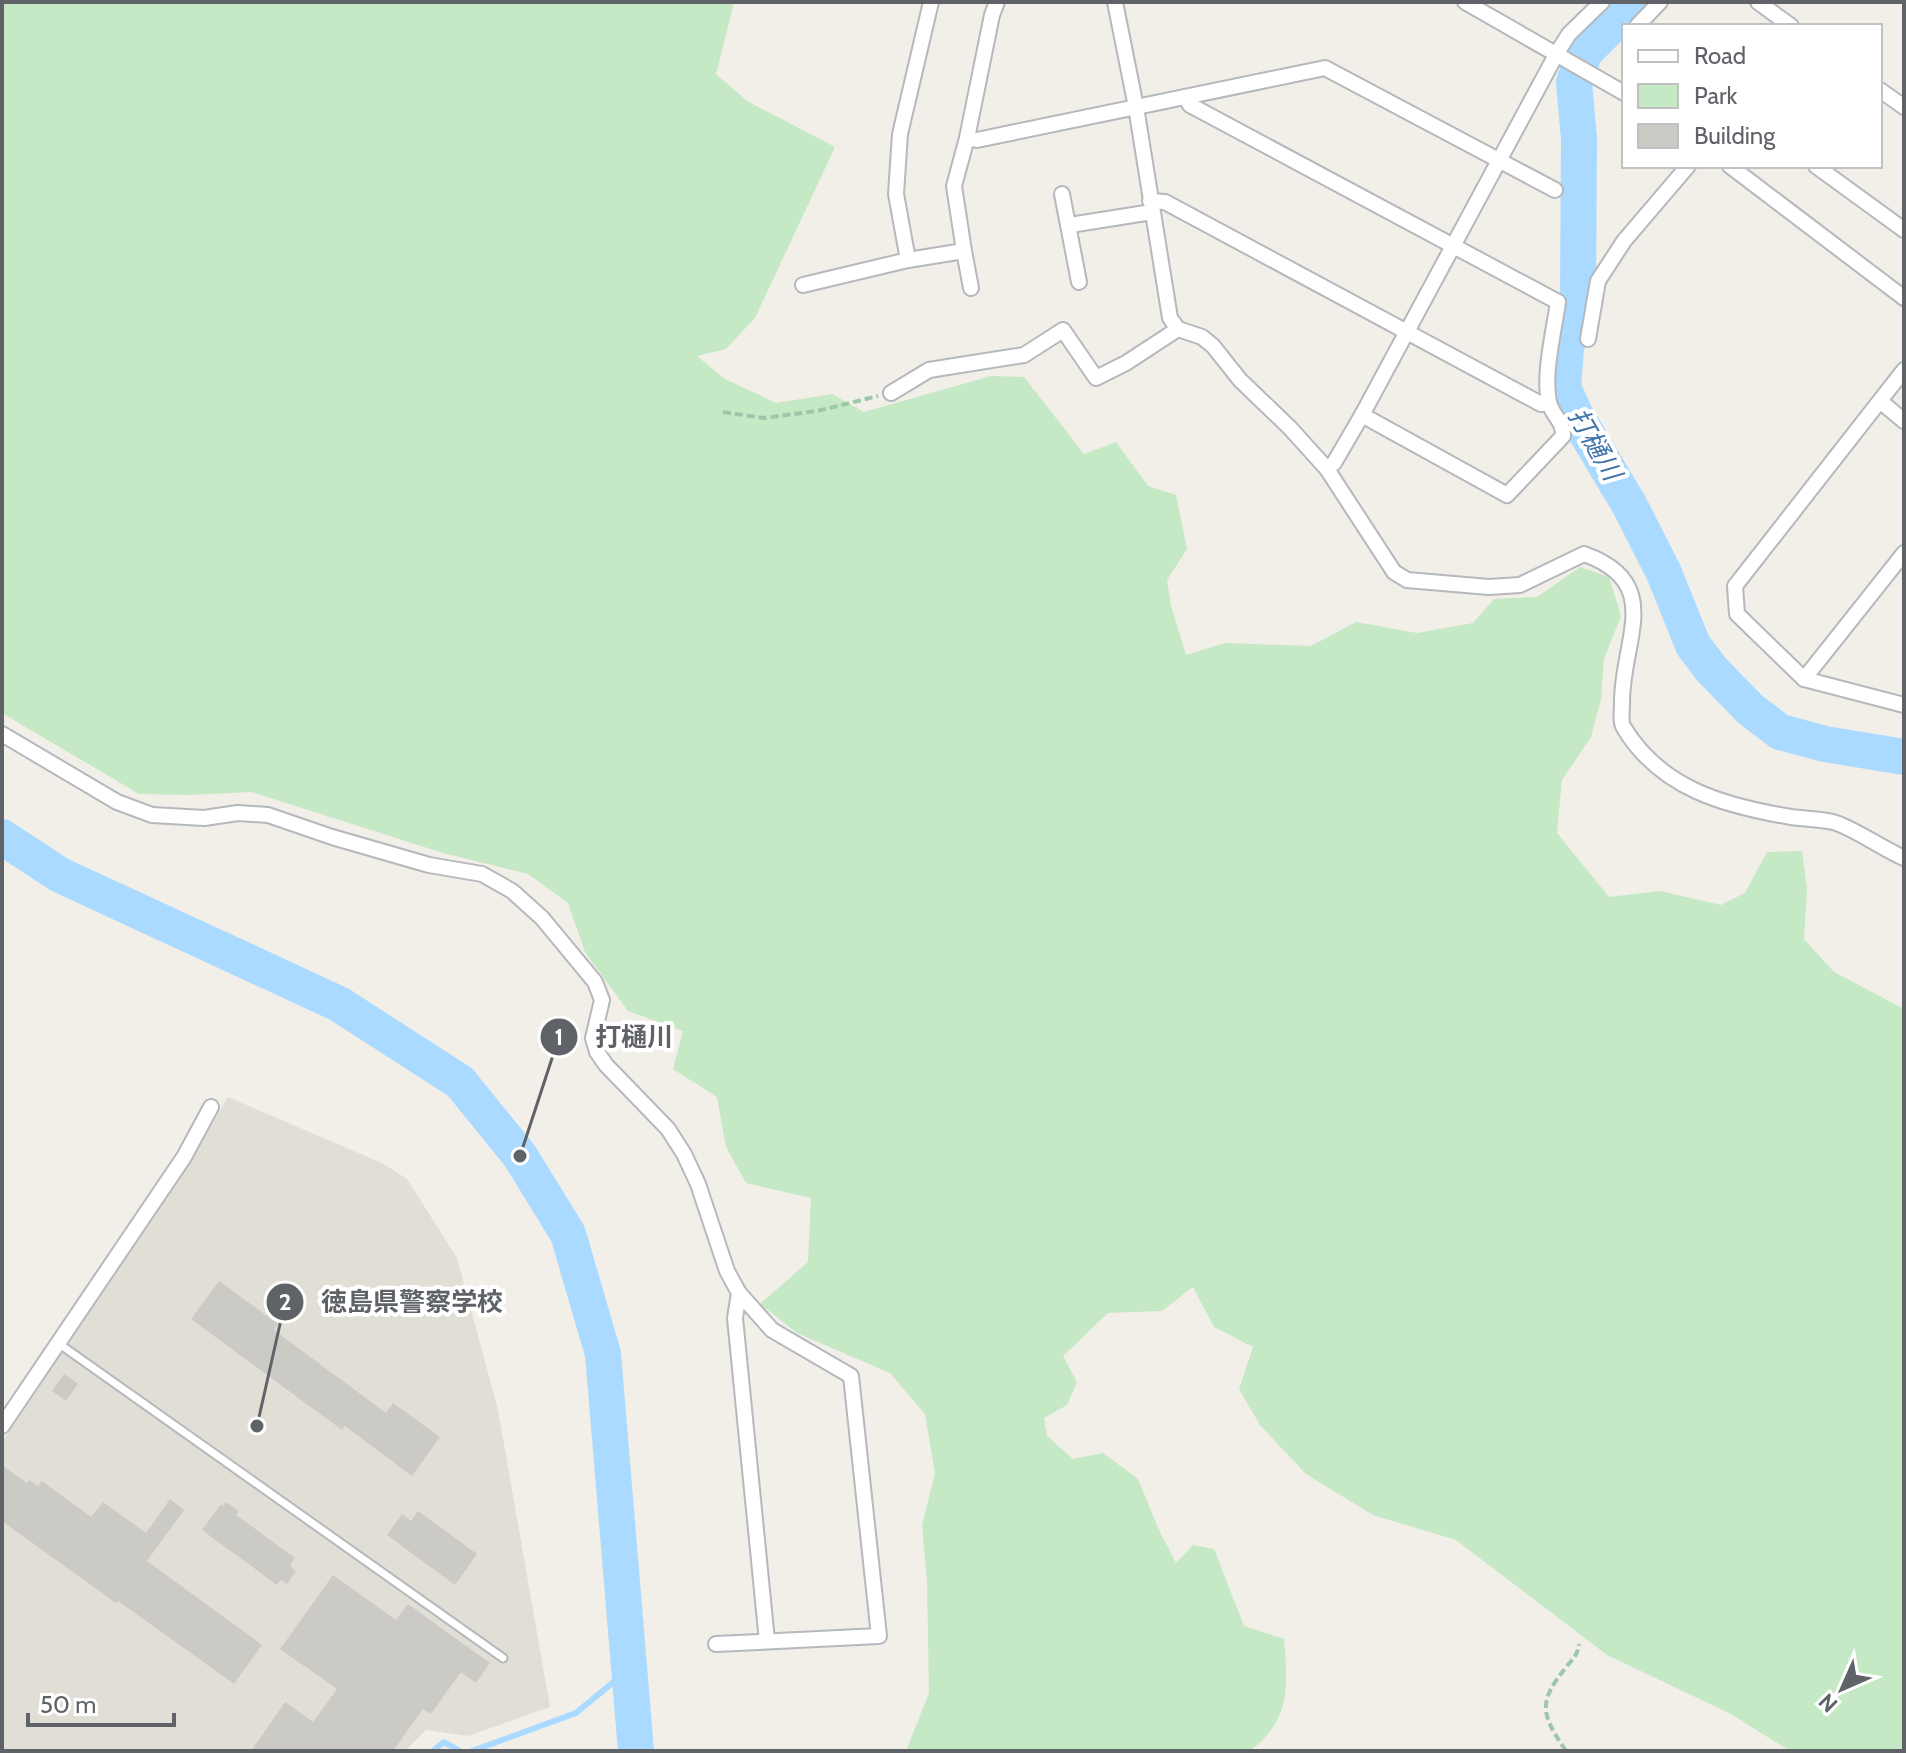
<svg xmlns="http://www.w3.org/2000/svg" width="1906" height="1753" font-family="Cabin,'Noto Sans JP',sans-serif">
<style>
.education{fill:#e1ded6}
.green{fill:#c5e8c5}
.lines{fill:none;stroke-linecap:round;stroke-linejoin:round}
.stream{stroke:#aadaff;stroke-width:6}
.river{stroke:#aadaff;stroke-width:36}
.building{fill:#cccac5}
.lane-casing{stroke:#b5b8bc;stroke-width:11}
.street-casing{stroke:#b5b8bc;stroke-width:18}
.path{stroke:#9cc7a9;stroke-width:4;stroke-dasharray:8 4;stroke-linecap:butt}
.lane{stroke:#fff;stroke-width:7}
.street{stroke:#fff;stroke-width:14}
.labels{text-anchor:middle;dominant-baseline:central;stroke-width:8;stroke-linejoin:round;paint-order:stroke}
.water-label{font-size:26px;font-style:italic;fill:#4174aa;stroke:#fff}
.leader{fill:none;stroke:#5f6368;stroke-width:3}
.callout-dot{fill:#5f6368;stroke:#fff;stroke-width:3}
.mark-label{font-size:24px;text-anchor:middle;font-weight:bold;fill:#fff}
.callout-label{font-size:26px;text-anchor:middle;font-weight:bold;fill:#5f6368;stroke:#fff;stroke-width:8;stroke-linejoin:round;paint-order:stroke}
</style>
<rect width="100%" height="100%" fill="#f1efe8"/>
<path class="education" d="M 228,1097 L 382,1163 L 407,1179 L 457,1258 L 498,1410 L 550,1707 L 468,1736 L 426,1730 L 405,1751 L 2,1751 L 2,1442 L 187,1167 Z"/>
<path class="green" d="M 2,2 L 734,2 L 716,74 L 747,101 L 835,147 L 755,318 L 726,349 L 697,356 L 725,379 L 776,403 L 832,394 L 864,412 L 991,376 L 1024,377 L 1084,454 L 1116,442 L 1148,486 L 1176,495 L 1187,549 L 1167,580 L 1171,606 L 1186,655 L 1225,643 L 1311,646 L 1356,622 L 1417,633 L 1473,623 L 1494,599 L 1537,597 L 1580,567 L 1609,577 L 1621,616 L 1604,659 L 1601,699 L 1591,737 L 1562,780 L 1557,833 L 1609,897 L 1660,891 L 1721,905 L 1745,893 L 1767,852 L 1802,851 L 1807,889 L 1804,939 L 1834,972 L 1904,1009 L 1904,1751 L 1790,1751 L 1731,1714 L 1607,1655 L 1456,1540 L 1373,1515 L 1306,1474 L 1260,1425 L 1239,1389 L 1253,1347 L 1214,1327 L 1193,1287 L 1162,1311 L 1108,1313 L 1063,1356 L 1077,1382 L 1067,1405 L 1044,1418 L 1047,1436 L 1073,1459 L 1103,1453 L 1138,1479 L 1159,1530 L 1176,1563 L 1193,1545 L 1214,1549 L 1244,1626 L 1284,1639 C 1288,1685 1291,1722 1249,1751 L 906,1751 L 929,1693 L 927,1581 L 922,1525 L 935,1473 L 925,1414 L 890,1373 L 797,1333 L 760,1304 L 808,1262 L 811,1198 L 746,1183 L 726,1147 L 717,1097 L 673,1069 L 683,1031 L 628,1011 L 585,952 L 568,903 L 528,874 L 443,853 L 252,792 L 189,795 L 139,794 L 2,713 Z"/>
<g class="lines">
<g class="stream">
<path d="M 433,1751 L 444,1742 L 460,1751"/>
<path d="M 472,1751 L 576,1713 L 628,1670"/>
</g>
<g class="river">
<path d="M 1635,2 L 1585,52 L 1574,82 L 1579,139 L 1578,297 L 1566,349 L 1563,387 L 1575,414 L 1630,506 L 1664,573 L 1693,645 L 1712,670 L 1750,709 L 1780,732 L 1825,744 L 1904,757"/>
<path d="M 2,837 L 60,875 L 339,1004 L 460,1082 L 520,1156 L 568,1234 L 603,1354 L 636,1751"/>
</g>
</g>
<g class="building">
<path d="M 219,1281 L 278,1324 L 274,1330 L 386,1413 L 393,1403 L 440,1437 L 412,1476 L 345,1426 L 342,1430 L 191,1319 Z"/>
<path d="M 64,1374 L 78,1384 L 66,1401 L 52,1391 Z"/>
<path d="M 2,1465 L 27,1483 L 29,1480 L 38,1486 L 42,1481 L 91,1517 L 103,1502 L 146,1533 L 170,1499 L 184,1510 L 147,1561 L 262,1645 L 234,1684 L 118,1601 L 116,1603 L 2,1521 Z"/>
<path d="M 226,1502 L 239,1511 L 236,1515 L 295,1558 L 290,1566 L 296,1571 L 287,1584 L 280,1580 L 277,1585 L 202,1530 L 221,1504 L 223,1506 Z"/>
<path d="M 418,1511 L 477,1554 L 455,1585 L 387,1535 L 402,1514 L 411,1521 Z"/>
<path d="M 333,1575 L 396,1620 L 408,1604 L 490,1663 L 476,1683 L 461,1672 L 431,1714 L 423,1709 L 393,1751 L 251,1751 L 285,1702 L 313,1722 L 337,1689 L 280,1649 Z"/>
</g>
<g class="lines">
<g class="lane-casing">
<path id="lane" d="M 58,1343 L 503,1658"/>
</g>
<g class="street-casing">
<g id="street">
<path d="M 1465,2 L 1624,93"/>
<path d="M 1602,2 L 1569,34 L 1557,53 L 1362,415 L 1334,463 L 1327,469 L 1394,572 L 1407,580 L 1489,587 L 1520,585 L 1584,554 C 1666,583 1621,641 1622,704 C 1622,712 1620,722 1624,728 C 1661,789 1725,806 1791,817 C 1805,819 1819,819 1833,822 C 1850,826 1885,850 1904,858"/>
<path d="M 1758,2 L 1791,26"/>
<path d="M 1637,26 L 1660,2"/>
<path d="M 1880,90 L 1904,107"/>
<path d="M 1185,97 L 1190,105 L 1558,302 C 1554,331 1543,374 1549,402 C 1552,416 1564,421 1563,436 L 1507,495 L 1362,415"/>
<path d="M 967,138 L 977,140 L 1325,68 L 1555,190"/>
<path d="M 1730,166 L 1904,298"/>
<path d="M 1816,166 L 1904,230"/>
<path d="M 1062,194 L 1079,282"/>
<path d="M 1150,201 L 1165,202 L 1541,404 L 1549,403"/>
<path d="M 1070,225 L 1152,212"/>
<path d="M 964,251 L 954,186 L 967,138 L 992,15 L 997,2"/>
<path d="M 908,260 L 896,194 L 900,134 L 931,2"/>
<path d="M 803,285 L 908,260 L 964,251 L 971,288"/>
<path d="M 1178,329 L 1202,337 L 1213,346 L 1240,380 L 1290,428 L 1327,469"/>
<path d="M 1588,339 L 1598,281 L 1624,241 L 1688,166"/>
<path d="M 1904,370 L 1735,586 L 1737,614 L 1804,679 L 1904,705"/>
<path d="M 891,393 L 929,370 L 1024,355 L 1063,330 L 1096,378 L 1126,363 L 1178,329 L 1170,318 L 1136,107 L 1115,2"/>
<path d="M 1880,401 L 1904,421"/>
<path d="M 1804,679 L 1904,553"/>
<path d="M 2,734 L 117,802 L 152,815 L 204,818 L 238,813 L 268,815 L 332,837 L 429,865 L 482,874 L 512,891 L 542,918 L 595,982 L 602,1000 L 593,1038 L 597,1052 L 606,1065 L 668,1129 L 684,1154 L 698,1184 L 727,1271 L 739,1293 L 735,1318 L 767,1641"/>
<path d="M 2,1426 L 184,1157 L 211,1107"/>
<path d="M 716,1644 L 879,1636 L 851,1376 L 772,1330 L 739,1293"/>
</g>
</g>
<g class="path">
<path d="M 723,412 L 764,418 L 817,411 L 878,396"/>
<path d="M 1566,1751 C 1541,1714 1537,1703 1567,1666 C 1574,1658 1578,1654 1579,1644"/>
</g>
<use href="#lane" class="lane"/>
<use href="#street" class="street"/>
</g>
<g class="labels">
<g class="water-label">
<text transform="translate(1595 444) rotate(60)">打樋川</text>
</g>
</g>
<path class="leader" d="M520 1156L559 1037M257 1426L285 1302"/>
<g class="callout-dot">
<circle cx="520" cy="1156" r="8"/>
<circle cx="257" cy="1426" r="8"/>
<circle cx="559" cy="1037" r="20"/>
<circle cx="285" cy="1302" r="20"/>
</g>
<g class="mark-label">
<text x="559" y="1045">1</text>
<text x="285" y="1310">2</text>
</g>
<g class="callout-label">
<text x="634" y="1046">打樋川</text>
<text x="412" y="1311">徳島県警察学校</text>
</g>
<rect width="1906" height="1753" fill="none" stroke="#5f6368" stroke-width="8"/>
<rect x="1622" y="24" width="260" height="144" fill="#ffffff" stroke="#bfc1c3" stroke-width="2"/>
<rect x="1638" y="50" width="40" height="12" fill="#ffffff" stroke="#bfc1c3" stroke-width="2"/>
<text x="1694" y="64" font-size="24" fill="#5f6368">Road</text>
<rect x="1638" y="84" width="40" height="24" fill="#c5e8c5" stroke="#bfc1c3" stroke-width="2"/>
<text x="1694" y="104" font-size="24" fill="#5f6368">Park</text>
<rect x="1638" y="124" width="40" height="24" fill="#cccac5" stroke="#bfc1c3" stroke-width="2"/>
<text x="1694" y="144" font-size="24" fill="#5f6368">Building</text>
<g transform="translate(1842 1689) rotate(225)" stroke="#ffffff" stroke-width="6" paint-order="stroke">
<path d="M0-6L14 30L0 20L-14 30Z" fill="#5f6368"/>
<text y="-12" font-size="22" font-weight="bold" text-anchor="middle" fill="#5f6368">N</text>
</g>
<path d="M28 1713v12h146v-12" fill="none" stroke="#5f6368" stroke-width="4"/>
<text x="40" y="1713" font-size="24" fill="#5f6368" stroke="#ffffff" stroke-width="6" paint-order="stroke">50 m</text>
</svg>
